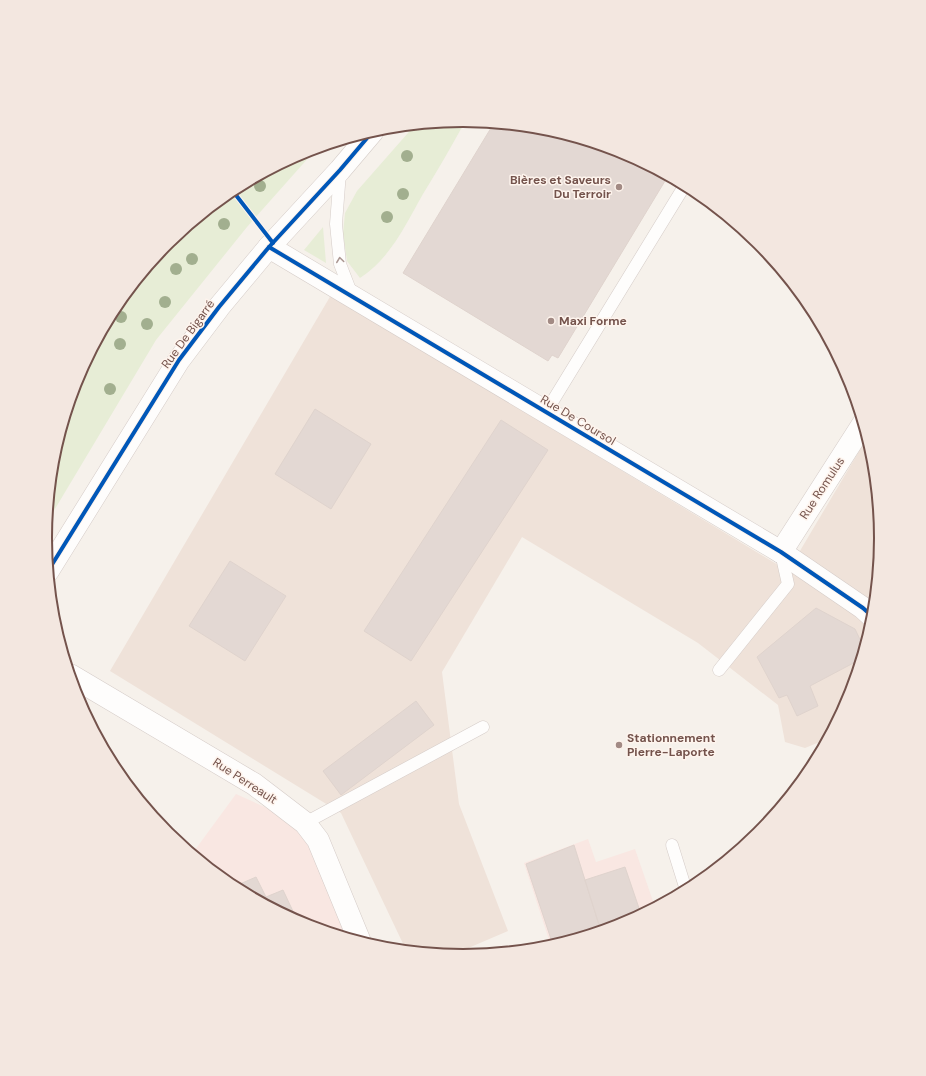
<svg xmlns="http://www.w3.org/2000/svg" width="926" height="1076" font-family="'DM Sans',sans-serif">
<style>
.residential{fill:#efe2d9}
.commercial{fill:#f9e7e2}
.green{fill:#e7edd6}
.building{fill:#e3d8d3;stroke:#dfd3cd}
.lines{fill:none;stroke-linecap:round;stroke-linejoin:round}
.service-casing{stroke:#d5ccc8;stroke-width:13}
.minor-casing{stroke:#d5ccc8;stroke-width:23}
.service{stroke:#fefdfc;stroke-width:12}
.minor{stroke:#fefdfc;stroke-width:22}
.cycleway-casing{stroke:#fef4ed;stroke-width:6}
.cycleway{stroke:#0057b8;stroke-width:4}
.tree{fill:#a2af8f}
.oneway{stroke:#ab9792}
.poi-dot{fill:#a28a84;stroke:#fef4ed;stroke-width:1.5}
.labels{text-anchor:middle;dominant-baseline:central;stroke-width:3;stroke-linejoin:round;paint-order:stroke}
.poi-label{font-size:12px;font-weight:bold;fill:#74534c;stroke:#fef4ed;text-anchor:start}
.street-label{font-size:12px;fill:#74534c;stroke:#fef4ed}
.rim{fill:none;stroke:#74534c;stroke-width:2}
</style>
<rect width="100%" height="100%" fill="#f6f1eb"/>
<path class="residential" d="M 331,295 L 788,571 L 867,438 L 873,457 L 881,538 L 873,620 L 849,698 L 827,739 L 805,748 L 785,742 L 778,705 L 698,643 L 522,537 L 442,672 L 459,804 L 508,931 L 452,955 L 406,950 L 341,813 L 110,671 Z"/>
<g class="commercial">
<path d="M 236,794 L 309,827 L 360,942 L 303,924 L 231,885 L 192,854 Z"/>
<path d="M 588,839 L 596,862 L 635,849 L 655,907 L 623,924 L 551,946 L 524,863 Z"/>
</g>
<g class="green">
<path d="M 463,120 L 466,120 C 452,145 438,170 423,194 C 406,224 390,259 360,278 L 347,261 L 343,234 L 345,213 L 357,191 L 415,125 Z"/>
<path d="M 318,147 L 247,227 L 156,340 L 46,524 L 53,456 L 77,378 L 116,306 L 168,242 L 231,190 L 303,152 Z"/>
<path d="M 323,227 L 326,263 L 304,250 Z"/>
</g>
<g class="building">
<path d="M 494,123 L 504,125 L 505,124 L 545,128 L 623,152 L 668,176 L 558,358 L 552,355 L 548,361 L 403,273 Z"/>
<path d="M 315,409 L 371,444 L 331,509 L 275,474 Z"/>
<path d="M 501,420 L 548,450 L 411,661 L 364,631 Z"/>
<path d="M 230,561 L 286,596 L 245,661 L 189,626 Z"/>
<path d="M 816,608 L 855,629 L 864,648 L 861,659 L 810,686 L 818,706 L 797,716 L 787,695 L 779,698 L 757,657 Z"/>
<path d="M 416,701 L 434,725 L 341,795 L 323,771 Z"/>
<path d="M 574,845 L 601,931 L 553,945 L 526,864 Z"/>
<path d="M 625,867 L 641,914 L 623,924 L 601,931 L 585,880 Z"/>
<path d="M 256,877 L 266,897 L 283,890 L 298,922 L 233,887 Z"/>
</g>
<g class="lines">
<g class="service-casing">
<g id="service">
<path d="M 340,172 L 336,224 L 340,264 L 352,295"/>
<path d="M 546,412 L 685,185"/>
<path d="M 719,670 L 788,584 L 781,553"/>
<path d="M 305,823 L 483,727"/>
<path d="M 672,845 L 686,890"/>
</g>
</g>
<g class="minor-casing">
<g id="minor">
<path d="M 269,247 L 781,552 L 863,608 L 873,617"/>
<path d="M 781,552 L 863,424"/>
<path d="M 48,571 L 179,360 L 219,307 L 269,247 L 340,170 L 373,131"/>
<path d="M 70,675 L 254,784 L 305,823 L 318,840 L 360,942"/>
</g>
</g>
<use href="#service" class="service"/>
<use href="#minor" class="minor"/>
<g class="cycleway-casing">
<g id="cycleway">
<path d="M 232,190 L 273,243"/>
<path d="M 269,247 L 781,552 L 863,608 L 873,617"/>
<path d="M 48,571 L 179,360 L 219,307 L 269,247 L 340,170 L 373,131"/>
</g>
</g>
<use href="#cycleway" class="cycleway"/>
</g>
<g class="tree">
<circle cx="407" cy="156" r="6"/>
<circle cx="260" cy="186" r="6"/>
<circle cx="403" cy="194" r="6"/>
<circle cx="387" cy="217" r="6"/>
<circle cx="224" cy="224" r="6"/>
<circle cx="192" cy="259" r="6"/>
<circle cx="176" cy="269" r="6"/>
<circle cx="165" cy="302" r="6"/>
<circle cx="121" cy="317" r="6"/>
<circle cx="147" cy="324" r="6"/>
<circle cx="120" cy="344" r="6"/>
<circle cx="110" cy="389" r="6"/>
</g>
<defs><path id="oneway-chevron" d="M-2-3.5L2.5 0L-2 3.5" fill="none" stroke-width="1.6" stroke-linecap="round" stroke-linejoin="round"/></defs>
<use class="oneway" href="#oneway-chevron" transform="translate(340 260) rotate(-98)"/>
<g class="poi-dot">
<circle cx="619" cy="187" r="4"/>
<circle cx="551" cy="321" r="4"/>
<circle cx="619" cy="745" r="4"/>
</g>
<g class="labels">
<g class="poi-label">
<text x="611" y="180" text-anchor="end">Bières et Saveurs<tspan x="611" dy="14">Du Terroir</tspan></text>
<text x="559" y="321">Maxi Forme</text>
<text x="627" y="738">Stationnement<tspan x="627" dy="14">Pierre-Laporte</tspan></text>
</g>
<g class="street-label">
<text transform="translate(188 334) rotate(-54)">Rue De Bigarré</text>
<text transform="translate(578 420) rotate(31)">Rue De Coursol</text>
<text transform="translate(822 488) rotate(-57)">Rue Romulus</text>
<text transform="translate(245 781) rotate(33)">Rue Perreault</text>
</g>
</g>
<path d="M0 0H926V1076H0ZM52 538a411 411 0 1 1 822 0a411 411 0 1 1-822 0Z" fill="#f3e7e0" fill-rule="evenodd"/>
<path class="rim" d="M52 538a411 411 0 1 1 822 0a411 411 0 1 1-822 0Z"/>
</svg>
